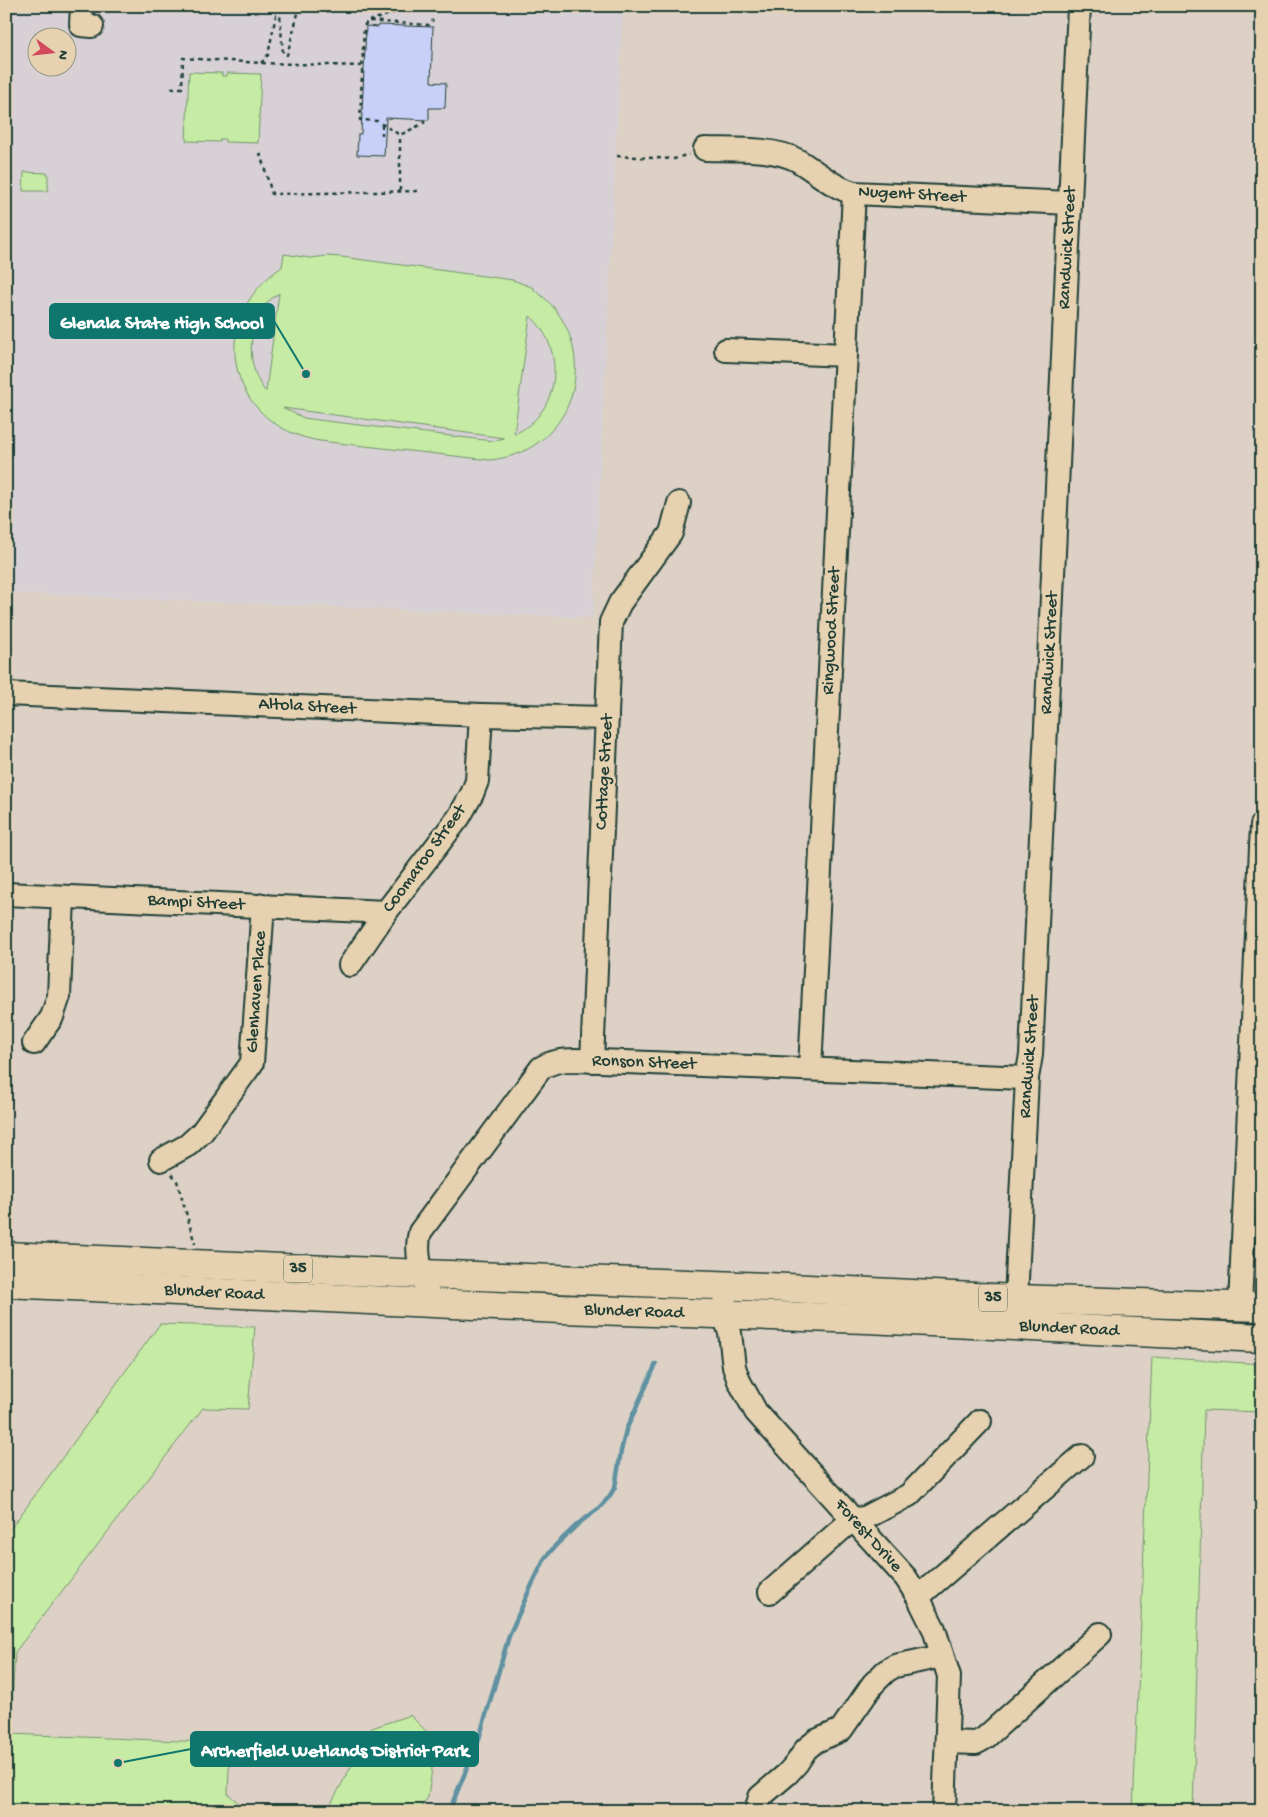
<svg xmlns="http://www.w3.org/2000/svg" width="1268" height="1817" font-family="'Gochi Hand',sans-serif">
<style>
.built{fill:#d7d1d5;fill-rule:evenodd}
.green{fill:#c6eba4;stroke:#72946c;fill-rule:evenodd}
.lines{fill:none;stroke-linecap:round;stroke-linejoin:round}
.stream{stroke:#5e91a1;stroke-width:4.5}
.building{fill:#c8d0f8;stroke:#1f3d34}
.minor-casing{stroke:#1f3d34;stroke-width:26}
.major-casing{stroke:#1f3d34;stroke-width:31}
.path{stroke:#1f3d34;stroke-width:2.5;stroke-dasharray:4 4;stroke-linecap:butt}
.minor{stroke:#e6d2b0;stroke-width:22}
.major{stroke:#e6d2b0;stroke-width:28}
.labels{text-anchor:middle;dominant-baseline:central;stroke-width:5;stroke-linejoin:round;paint-order:stroke}
.shield{fill:#e6d2b0;stroke:#5b6a59;stroke-width:1}
.shield-label{font-size:16px;font-weight:bold;fill:#1f3d34}
.street-label{font-size:18px;fill:#1f3d34;stroke:#e6d2b0}
.leader{fill:none;stroke:#0f766e;stroke-width:2}
.callout-dot{fill:#0f766e;stroke:#e6d2b0;stroke-width:2}
.callout{fill:#0f766e;stroke:#0f766e;stroke-width:2}
.callout-label{font-size:19px;text-anchor:middle;font-weight:bold;fill:#fff}
</style>
<rect width="100%" height="100%" fill="#ddd1c6"/>
<filter id="ink" filterUnits="userSpaceOnUse"><feTurbulence type="fractalNoise" baseFrequency=".02" numOctaves="2"/><feDisplacementMap in="SourceGraphic" scale="10" xChannelSelector="R" yChannelSelector="G"/><feConvolveMatrix kernelMatrix="1 2 1 2 8 2 1 2 1" color-interpolation-filters="sRGB"/></filter>
<g filter="url(#ink)">
<path class="built" d="M 6,6 L 623,6 L 593,618 L 6,593 ZM 38,38 L 68,38 L 68,68 L 38,68 Z"/>
<g class="green">
<path d="M 189,72 L 222,73 L 222,76 L 227,76 L 227,73 L 261,74 L 258,143 L 225,142 L 225,139 L 220,139 L 220,142 L 186,141 Z"/>
<path d="M 24,172 L 48,173 L 48,191 L 23,191 Z"/>
<path d="M 284,254 L 310,258 L 327,256 L 342,257 L 513,280 L 534,288 L 534,290 C 586,324 590,403 540,441 C 525,453 508,458 490,460 L 320,441 C 227,426 204,319 282,267 ZM 279,293 L 266,391 L 265,391 C 243,363 247,312 279,293 ZM 530,316 C 567,348 561,414 514,434 ZM 283,408 L 504,438 L 493,441 L 318,420 L 304,418 Z"/>
<path d="M 160,1324 L 255,1327 L 248,1409 L 203,1408 L 15,1652 L 10,1734 L 230,1743 L 228,1794 L 248,1811 L 6,1811 L 6,1535 Z"/>
<path d="M 1152,1357 L 1262,1364 L 1262,1412 L 1204,1410 L 1193,1811 L 1133,1811 Z"/>
<path d="M 410,1715 L 436,1741 L 428,1797 L 419,1811 L 327,1811 L 372,1728 Z"/>
</g>
<g class="lines">
<path class="stream" d="M 449,1811 L 478,1742 L 509,1636 L 528,1593 L 545,1558 L 556,1545 L 579,1523 L 598,1509 L 609,1497 L 615,1487 L 621,1451 L 626,1430 L 656,1364"/>
</g>
<path class="building" d="M 378,25 L 433,27 L 431,82 L 446,83 L 445,108 L 429,108 L 429,120 L 386,118 L 384,156 L 357,155 L 358,134 L 361,134 L 366,26 L 378,27 Z"/>
<g class="lines">
<g class="minor-casing">
<g id="minor">
<path d="M 82,6 L 81,25 L 92,26"/>
<path d="M 705,149 C 733,150 772,147 797,160 C 816,171 832,187 854,193 L 1070,203"/>
<path d="M 726,350 L 846,355"/>
<path d="M 6,694 L 481,715 L 607,718"/>
<path d="M 6,894 L 386,912"/>
<path d="M 350,965 L 386,912 L 459,817 L 472,794 L 477,781 L 481,715"/>
<path d="M 34,1043 L 52,1017 L 59,996 L 63,897"/>
<path d="M 592,1061 L 611,622 L 620,603 L 671,533 L 679,503"/>
<path d="M 810,1069 L 854,193"/>
<path d="M 161,1160 L 188,1145 L 202,1132 L 252,1063 L 263,905"/>
<path d="M 725,1286 L 724,1315 L 730,1333 L 734,1367 L 739,1381 L 756,1412 L 906,1578 L 918,1597 L 934,1629 L 949,1676 L 944,1811"/>
<path d="M 427,1288 C 420,1270 415,1251 420,1232 L 541,1068 C 553,1061 562,1060 575,1060 L 1027,1078"/>
<path d="M 1016,1299 L 1027,1078 L 1031,1055 L 1079,6"/>
<path d="M 1240,1306 L 1262,825"/>
<path d="M 770,1592 L 853,1519 L 865,1518 L 909,1495 L 980,1421"/>
<path d="M 918,1597 L 1082,1456"/>
<path d="M 947,1742 L 976,1743 L 985,1738 L 1100,1634"/>
<path d="M 756,1811 L 760,1797 L 787,1774 L 797,1763 L 806,1749 L 816,1741 L 841,1730 L 873,1684 L 886,1671 L 895,1666 L 942,1656"/>
</g>
</g>
<g class="major-casing">
<g id="major">
<path d="M 6,1256 L 422,1274 L 767,1287 L 1016,1299 L 1262,1307"/>
<path d="M 6,1283 L 561,1309 L 867,1319 L 1262,1338"/>
</g>
</g>
<g class="path">
<path d="M 369,21 L 414,6"/>
<path d="M 261,63 L 268,55 L 276,15 L 280,16 L 283,53 L 287,55 L 300,6"/>
<path d="M 171,88 L 182,88 L 183,58 L 261,63 L 362,66"/>
<path d="M 424,120 L 424,123 L 400,135 L 377,121 L 360,120 L 364,26 L 368,21 L 429,25 L 433,20"/>
<path d="M 382,124 L 382,135"/>
<path d="M 260,153 L 272,194 L 421,191"/>
<path d="M 617,156 L 674,159 L 689,154"/>
<path d="M 400,191 L 400,135"/>
<path d="M 172,1174 L 177,1181 L 195,1244"/>
</g>
<use href="#minor" class="minor"/>
<use href="#major" class="major"/>
</g>
</g>
<g class="labels">
<g class="shield">
<rect x="284" y="1255.5" width="28" height="27" rx="4"/>
<rect x="979" y="1284.5" width="28" height="27" rx="4"/>
</g>
<g class="shield-label">
<text x="298" y="1269">35</text>
<text x="993" y="1298">35</text>
</g>
<g class="street-label">
<text transform="translate(912 195) rotate(3)">Nugent Street</text>
<text transform="translate(1068 248) rotate(-87)">Randwick Street</text>
<text transform="translate(832 631) rotate(-87)">Ringwood Street</text>
<text transform="translate(1050 653) rotate(-87)">Randwick Street</text>
<text transform="translate(307 707) rotate(3)">Altola Street</text>
<text transform="translate(605 772) rotate(-87)">Cottage Street</text>
<text transform="translate(425 859) rotate(-54)">Coomaroo Street</text>
<text transform="translate(196 903) rotate(3)">Bampi Street</text>
<text transform="translate(257 992) rotate(-86)">Glenhaven Place</text>
<text transform="translate(1030 1057) rotate(-86)">Randwick Street</text>
<text transform="translate(644 1063) rotate(2)">Ronson Street</text>
<text transform="translate(214 1293) rotate(3)">Blunder Road</text>
<text transform="translate(634 1312) rotate(2)">Blunder Road</text>
<text transform="translate(1069 1329) rotate(3)">Blunder Road</text>
<text transform="translate(868 1536) rotate(48)">Forest Drive</text>
</g>
</g>
<path class="leader" d="M306 374L274 321M118 1763L191 1749"/>
<g class="callout-dot">
<circle cx="306" cy="374" r="5"/>
<circle cx="118" cy="1763" r="5"/>
</g>
<g class="callout">
<rect x="50" y="304" width="224" height="34" rx="5"/>
<rect x="191" y="1732" width="287" height="34" rx="5"/>
</g>
<g class="callout-label">
<text x="162" y="328">Glenala State High School</text>
<text x="335" y="1756">Archerfield Wetlands District Park</text>
</g>
<rect width="1268" height="1817" fill="none" stroke="#e6d2b0" stroke-width="25"/>
<rect x="12" y="12" width="1243" height="1792" fill="none" stroke="#1f3d34" stroke-width="2" filter="url(#ink)"/>
<g transform="translate(52 52) rotate(105)"><circle r="24" fill="#e6d2b0" stroke="#96967e"/>
<path d="M0-4L9 19L0 12L-9 19Z" fill="#d1495b"/>
<text y="-8" font-size="14" font-weight="bold" text-anchor="middle" fill="#1f3d34">N</text>
</g>
</svg>
